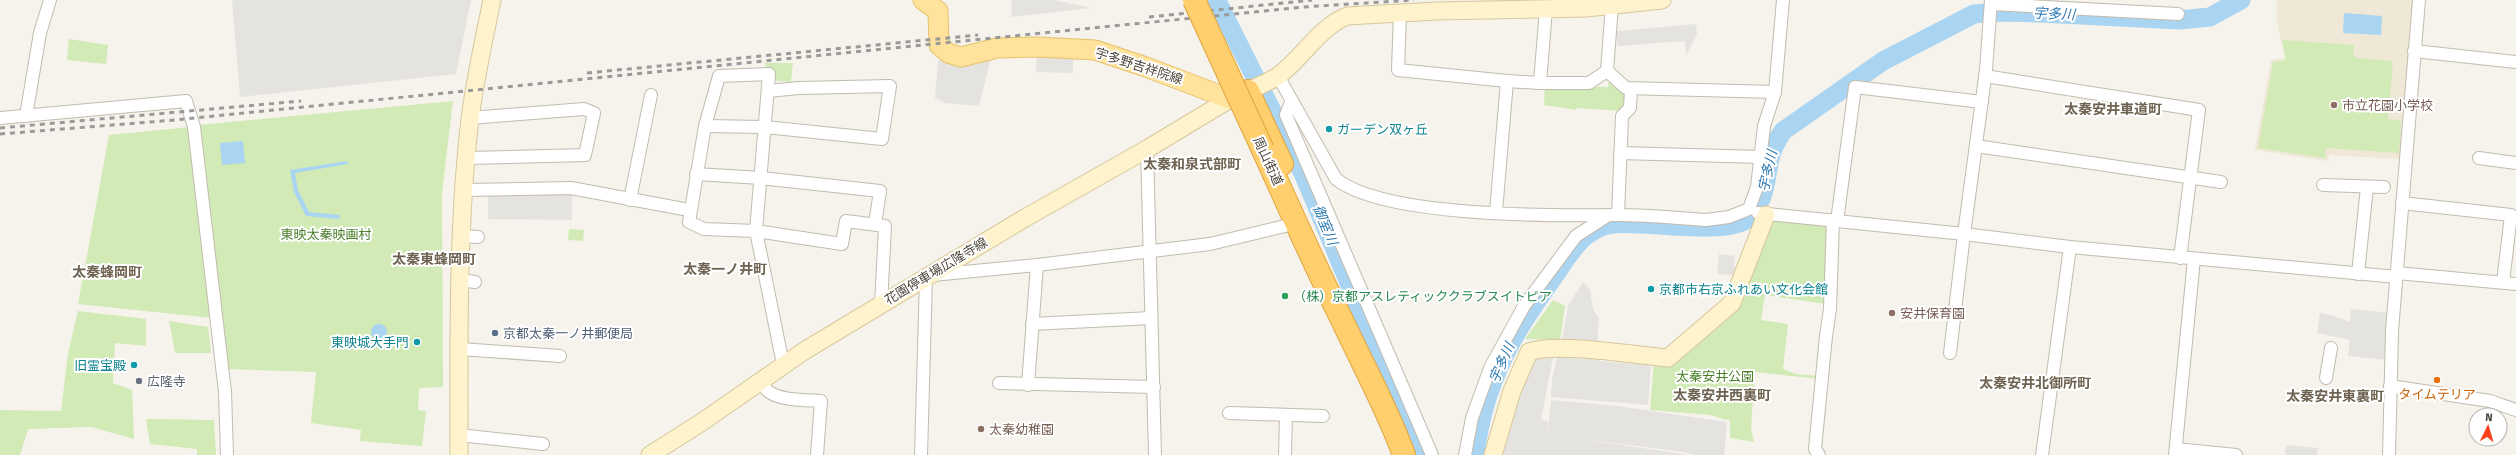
<svg xmlns="http://www.w3.org/2000/svg" width="2516" height="455" font-family="'Fira Sans','Noto Sans JP',sans-serif">
<style>
.education{fill:#efe8d6}
.green{fill:#d2eab5}
.parking{fill:#e5e3e0}
.water{fill:#a9d4f2}
.lines{fill:none;stroke-linecap:round;stroke-linejoin:round}
.river{stroke:#a9d4f2;stroke-width:19}
.street-casing{stroke:#c2bbae;stroke-width:14}
.secondary-casing{stroke:#d6c79b;stroke-width:19}
.primary-casing{stroke:#e6c16a;stroke-width:21}
.highway-casing{stroke:#e0a43c;stroke-width:24}
.street{stroke:#fff;stroke-width:12}
.secondary{stroke:#fff3cd;stroke-width:17}
.primary{stroke:#ffe39c;stroke-width:19}
.highway{stroke:#ffcf6e;stroke-width:22}
.rail{stroke:#9a9a9a;stroke-width:3;stroke-dasharray:5 5;stroke-linecap:butt}
.highway-bridge-casing{stroke:#e0a43c;stroke-width:24;stroke-linecap:butt}
.highway-bridge{stroke:#ffcf6e;stroke-width:22}
.education-dot{fill:#8d6e63;stroke:#fff;stroke-width:1.5}
.culture-dot{fill:#0f9aa8;stroke:#fff;stroke-width:1.5}
.leisure-dot{fill:#2e9e5b;stroke:#fff;stroke-width:1.5}
.service-dot{fill:#5c6f8a;stroke:#fff;stroke-width:1.5}
.food-dot{fill:#e8710a;stroke:#fff;stroke-width:1.5}
.worship-dot{fill:#6b7280;stroke:#fff;stroke-width:1.5}
.labels{text-anchor:middle;dominant-baseline:central;stroke-width:4;stroke-linejoin:round;paint-order:stroke}
.street-label{font-size:13px;fill:#4b4439;stroke:#fff}
.education-label{font-size:13px;fill:#785e54;stroke:#fff;text-anchor:start}
.culture-label{font-size:13px;fill:#0d838f;stroke:#fff;text-anchor:start}
.park-label{font-size:13px;fill:#4a7f2a;stroke:#fff}
.leisure-label{font-size:13px;fill:#27864d;stroke:#fff;text-anchor:start}
.service-label{font-size:13px;fill:#4e5e75;stroke:#fff;text-anchor:start}
.worship-label{font-size:13px;fill:#5b616d;stroke:#fff;text-anchor:start}
.food-label{font-size:13px;fill:#c56008;stroke:#fff}
.water-label{font-size:14px;font-style:italic;fill:#2e7ab2;stroke:#fff}
.neighbourhood-label{font-size:14px;font-weight:bold;fill:#6e6250;stroke:#fff}
</style>
<rect width="100%" height="100%" fill="#f6f3ec"/>
<path class="education" d="M 2277,0 L 2414,0 L 2401,159 L 2329,155 L 2328,161 L 2255,150 L 2271,60 L 2285,58 L 2277,23 Z"/>
<g class="green">
<path d="M 69,39 L 108,45 L 106,64 L 67,60 Z"/>
<path d="M 2282,40 L 2354,45 L 2353,54 L 2356,58 L 2393,61 L 2388,119 L 2401,121 L 2399,153 L 2326,148 L 2325,158 L 2258,148 L 2273,62 L 2286,60 Z"/>
<path d="M 765,63 L 793,63 L 791,82 L 769,80 Z"/>
<path d="M 1609,79 L 1615,81 L 1628,99 L 1622,111 L 1577,108 L 1576,110 L 1544,105 L 1545,87 L 1608,87 Z"/>
<path d="M 453,101 L 442,193 L 443,387 L 419,388 L 418,410 L 426,411 L 422,446 L 360,441 L 361,430 L 311,423 L 316,372 L 227,369 L 198,125 Z"/>
<path d="M 190,127 L 212,318 L 78,304 L 109,135 Z"/>
<path d="M 1774,220 L 1830,224 L 1826,304 L 1765,295 L 1761,320 L 1788,324 L 1783,369 L 1796,374 L 1819,376 L 1819,379 L 1755,372 L 1751,428 L 1754,442 L 1730,438 L 1730,421 L 1710,415 L 1650,410 L 1654,362 L 1739,302 L 1766,226 Z"/>
<path d="M 569,229 L 584,230 L 583,241 L 568,240 Z"/>
<path d="M 1553,300 L 1565,306 L 1560,340 L 1525,339 Z"/>
<path d="M 78,311 L 146,319 L 146,346 L 115,343 L 113,383 L 132,390 L 134,439 L 91,427 L 28,429 L 20,455 L 0,455 L 0,410 L 61,411 L 68,353 Z"/>
<path d="M 169,321 L 208,327 L 211,353 L 175,353 Z"/>
<path d="M 146,419 L 214,420 L 216,455 L 197,455 L 197,449 L 150,444 Z"/>
</g>
<g class="parking">
<path d="M 232,0 L 471,0 L 456,74 L 240,97 Z"/>
<path d="M 1012,0 L 1054,0 L 1091,8 L 1011,17 Z"/>
<path d="M 1696,24 L 1697,34 L 1686,55 L 1685,41 L 1617,46 L 1617,31 Z"/>
<path d="M 1037,53 L 1073,57 L 1073,73 L 1036,72 Z"/>
<path d="M 991,59 L 979,106 L 945,103 L 935,98 L 938,61 L 961,62 Z"/>
<path d="M 572,194 L 572,220 L 488,219 L 488,195 Z"/>
<path d="M 1719,254 L 1735,256 L 1734,266 L 1736,267 L 1733,275 L 1717,274 Z"/>
<path d="M 1583,282 L 1590,290 L 1593,309 L 1599,319 L 1597,343 L 1562,339 L 1568,306 Z"/>
<path d="M 2351,309 L 2391,313 L 2386,360 L 2348,356 L 2350,340 L 2317,333 L 2320,313 L 2334,316 L 2350,322 Z"/>
<path d="M 1554,353 L 1541,420 L 1548,421 L 1547,436 L 1551,400 L 1617,406 L 1727,422 L 1724,455 L 1694,455 L 1684,452 L 1582,439 L 1689,455 L 1499,455 L 1531,357 Z"/>
<path d="M 1586,356 L 1599,357 L 1599,361 L 1651,365 L 1648,405 L 1551,397 L 1552,380 L 1557,357 L 1585,359 Z"/>
<path d="M 2286,445 L 2318,448 L 2317,455 L 2285,455 Z"/>
</g>
<g class="water">
<path d="M 2344,13 L 2382,16 L 2381,35 L 2343,33 Z"/>
<path d="M 243,141 L 245,163 L 222,165 L 220,143 Z"/>
<path d="M 347,161 L 348,164 L 295,173 L 298,190 L 309,212 L 340,215 L 339,219 L 306,216 L 294,192 L 290,170 Z"/>
<circle cx="379" cy="332" r="8"/>
</g>
<g class="lines">
<g class="river">
<path d="M 1217,1 L 1303,173 L 1421,455"/>
<path d="M 1475,455 C 1478,430 1484,403 1494,379 C 1509,340 1533,306 1557,272 C 1565,260 1575,244 1587,235 C 1594,230 1603,225 1612,224 C 1641,220 1726,236 1747,219 C 1766,202 1765,181 1770,159 C 1772,148 1777,140 1783,131 L 1883,61 L 1974,14 L 1997,12 L 2041,13 L 2179,20 L 2210,17 L 2241,0"/>
</g>
<g class="street-casing">
<g id="street">
<path d="M 1991,0 L 1986,70 L 1964,234 L 2070,247 L 2397,277"/>
<path d="M 1991,4 L 2178,14"/>
<path d="M 1400,13 L 1398,70 L 1507,81 L 1496,212"/>
<path d="M 2414,51 L 2516,62"/>
<path d="M 1607,71 L 1626,88 L 1775,92"/>
<path d="M 1278,76 L 1336,179 C 1384,217 1553,216 1618,215 C 1647,215 1676,218 1706,220 L 1729,217 L 1749,209 L 1757,187 L 1764,126 L 1775,92 L 1783,0"/>
<path d="M 1985,76 L 2199,110 L 2180,258"/>
<path d="M 1507,81 L 1540,83 L 1546,9"/>
<path d="M 1540,83 L 1589,83 L 1607,71 L 1612,5"/>
<path d="M 1291,102 L 1286,115 L 1432,455"/>
<path d="M 26,116 L 40,33 L 50,0"/>
<path d="M 0,118 L 186,101 L 194,127 L 225,392 L 227,455"/>
<path d="M 705,126 L 765,127 L 882,139 L 890,86 L 799,88 L 768,91"/>
<path d="M 1976,146 L 2221,182"/>
<path d="M 1147,149 L 1155,455"/>
<path d="M 1620,153 L 1761,157"/>
<path d="M 467,158 L 585,155 L 594,113 L 584,109 L 470,118"/>
<path d="M 2479,158 L 2516,163"/>
<path d="M 696,174 L 761,178 L 880,191 L 875,224"/>
<path d="M 2323,185 L 2384,187"/>
<path d="M 464,190 L 571,188 L 689,210"/>
<path d="M 630,200 L 651,95"/>
<path d="M 2402,203 L 2511,215 L 2503,282"/>
<path d="M 1758,213 L 1964,234 L 1950,353"/>
<path d="M 1618,215 L 1622,116 L 1630,108 L 1631,89"/>
<path d="M 1837,221 L 1855,87 L 1982,102"/>
<path d="M 461,236 L 478,237"/>
<path d="M 2397,273 L 2516,284"/>
<path d="M 2358,274 L 2367,187"/>
<path d="M 933,275 L 1037,265 L 1210,244 L 1285,226"/>
<path d="M 460,280 L 475,282"/>
<path d="M 1032,324 L 1151,318"/>
<path d="M 460,349 L 560,356"/>
<path d="M 783,364 L 756,231 L 769,74 L 719,76 L 705,126 L 689,222 L 704,229 L 756,231 L 842,244 L 846,221 L 885,226 L 881,305"/>
<path d="M 2326,378 L 2331,348"/>
<path d="M 761,381 C 763,384 765,389 768,391 C 780,401 806,400 821,401 L 817,455"/>
<path d="M 999,383 L 1154,387"/>
<path d="M 1028,385 L 1037,265"/>
<path d="M 2390,386 L 2490,401 L 2516,410"/>
<path d="M 1229,413 L 1323,416"/>
<path d="M 459,435 L 543,444"/>
<path d="M 2176,449 L 2236,455"/>
<path d="M 921,455 L 926,278"/>
<path d="M 1285,455 L 1286,415"/>
<path d="M 1465,455 L 1472,418 L 1490,368 L 1524,306 L 1576,236 L 1607,216"/>
<path d="M 1819,455 L 1815,449 L 1826,336 L 1830,309 L 1833,220"/>
<path d="M 2042,455 L 2070,247"/>
<path d="M 2175,455 L 2194,259"/>
<path d="M 2389,455 L 2392,331 L 2419,0"/>
</g>
</g>
<g class="secondary-casing">
<g id="secondary">
<path d="M 1248,91 C 1258,86 1269,82 1278,76 C 1303,58 1318,28 1347,16 L 1437,11 L 1586,8 L 1662,0"/>
<path d="M 459,455 C 459,343 457,230 470,119 C 475,79 484,39 492,0"/>
<path d="M 650,455 L 702,422 L 804,351 L 1025,218 L 1147,149 L 1230,99"/>
<path d="M 1493,455 L 1512,391 L 1529,352 C 1556,342 1635,355 1668,358 L 1732,303 L 1766,215"/>
</g>
</g>
<g class="primary-casing">
<path id="primary" d="M 923,0 L 938,11 L 939,45 L 948,53 L 961,57 L 997,48 L 1039,47 L 1095,50 L 1146,67 L 1230,99 L 1248,91"/>
</g>
<g class="highway-casing">
<g id="highway">
<path d="M 1248,91 L 1282,164"/>
<path d="M 1263,150 C 1289,207 1314,264 1342,320 C 1363,365 1387,408 1404,455"/>
</g>
</g>
<use href="#street" class="street"/>
<use href="#secondary" class="secondary"/>
<use href="#primary" class="primary"/>
<use href="#highway" class="highway"/>
<g class="rail">
<path d="M 1149,17 L 1312,0"/>
<path d="M 587,73 L 978,35"/>
<path d="M 0,128 L 301,101"/>
<path d="M 0,134 L 175,120 L 1303,7 L 1414,0"/>
</g>
<g class="highway-bridge-casing">
<path id="highway-bridge" d="M 1194,0 L 1263,150"/>
</g>
<use href="#highway-bridge" class="highway-bridge"/>
</g>
<g class="education-dot">
<circle cx="2334" cy="105" r="4"/>
<circle cx="1892" cy="313" r="4"/>
<circle cx="981" cy="429" r="4"/>
</g>
<g class="culture-dot">
<circle cx="1329" cy="129" r="4"/>
<circle cx="1651" cy="289" r="4"/>
<circle cx="417" cy="342" r="4"/>
<circle cx="134" cy="365" r="4"/>
</g>
<circle class="leisure-dot" cx="1285" cy="296" r="4"/>
<circle class="service-dot" cx="495" cy="333" r="4"/>
<circle class="food-dot" cx="2437" cy="380" r="4"/>
<circle class="worship-dot" cx="139" cy="381" r="4"/>
<g class="labels">
<g class="street-label">
<text transform="translate(1139 66) rotate(18)">宇多野吉祥院線</text>
<text transform="translate(1268 161) rotate(65)">周山街道</text>
<text transform="translate(936 271) rotate(-31)">花園停車場広隆寺線</text>
</g>
<g class="education-label">
<text x="2342" y="105">市立花園小学校</text>
<text x="1900" y="313">安井保育園</text>
<text x="989" y="429">太秦幼稚園</text>
</g>
<g class="culture-label">
<text x="1337" y="129">ガーデン双ヶ丘</text>
<text x="1659" y="289">京都市右京ふれあい文化会館</text>
<text x="409" y="342" text-anchor="end">東映城大手門</text>
<text x="126" y="365" text-anchor="end">旧霊宝殿</text>
</g>
<g class="park-label">
<text x="326" y="234">東映太秦映画村</text>
<text x="1715" y="376">太秦安井公園</text>
</g>
<g class="leisure-label">
<text x="1293" y="296">（株）京都アスレティッククラブスイトピア</text>
</g>
<g class="service-label">
<text x="503" y="333">京都太秦一ノ井郵便局</text>
</g>
<g class="worship-label">
<text x="147" y="381">広隆寺</text>
</g>
<g class="food-label">
<text x="2437" y="394">タイムテリア</text>
</g>
<g class="water-label">
<text transform="translate(2054 14) rotate(3)">宇多川</text>
<text transform="translate(1768 171) rotate(-77)">宇多川</text>
<text transform="translate(1325 225) rotate(67)">御室川</text>
<text transform="translate(1502 363) rotate(-66)">宇多川</text>
</g>
<g class="neighbourhood-label">
<text x="2113" y="109">太秦安井車道町</text>
<text x="1192" y="164">太秦和泉式部町</text>
<text x="434" y="259">太秦東蜂岡町</text>
<text x="725" y="269">太秦一ノ井町</text>
<text x="107" y="272">太秦蜂岡町</text>
<text x="2035" y="383">太秦安井北御所町</text>
<text x="1722" y="395">太秦安井西裏町</text>
<text x="2335" y="396">太秦安井東裏町</text>
</g>
</g>
<g transform="translate(2488 427) rotate(5)"><circle r="19" fill="#ffffff" stroke="#b7b4b0"/>
<path d="M0-3L7 15L0 10L-7 15Z" fill="#fc3f1d"/>
<text y="-6" font-size="11" font-weight="bold" text-anchor="middle" fill="#4b4439">N</text>
</g>
</svg>
